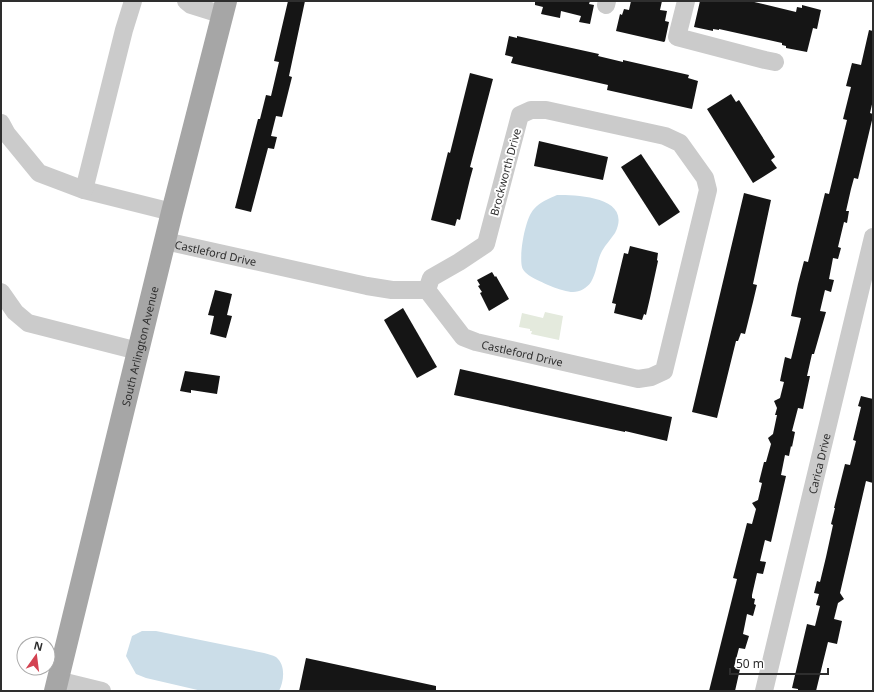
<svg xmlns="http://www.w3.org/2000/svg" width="874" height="692" font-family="'Noto Sans',sans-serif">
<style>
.green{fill:#e4eadd}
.water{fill:#cbdde8}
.building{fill:#151515}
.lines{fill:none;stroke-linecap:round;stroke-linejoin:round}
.minor{stroke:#cbcbcb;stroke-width:18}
.major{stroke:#a6a6a6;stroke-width:22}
.labels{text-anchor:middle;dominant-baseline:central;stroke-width:4;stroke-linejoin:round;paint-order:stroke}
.street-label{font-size:11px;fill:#2e2e2e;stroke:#fff}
</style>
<rect width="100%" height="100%" fill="#fff"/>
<path class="green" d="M 545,312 L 563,316 L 559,340 L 531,334 L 532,331 L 530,331 L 530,329 L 519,327 L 522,313 L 543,318 Z"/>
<g class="water">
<path d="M 557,195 C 579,195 633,197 615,233 C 611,239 606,244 602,251 C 597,260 597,272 591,282 C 587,288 580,292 573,292 C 562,292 540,282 530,276 C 527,274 523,271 522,267 C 519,255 525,218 534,209 C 540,202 550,198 557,195 Z"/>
<path d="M 142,631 L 156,631 L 264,653 C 267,654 273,655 276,657 C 286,665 284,681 279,691 L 202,691 L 146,678 L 136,674 L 126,656 L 132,636 Z"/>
</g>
<g class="building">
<path d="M 288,1 L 305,1 L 289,76 L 292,77 L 282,117 L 276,116 L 271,136 L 277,137 L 274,149 L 268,148 L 251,212 L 235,208 L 258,119 L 260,119 L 266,95 L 271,96 L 279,62 L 274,61 Z"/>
<path d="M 535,1 L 590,1 L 589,4 L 594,5 L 590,24 L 579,22 L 581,16 L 561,11 L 560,18 L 541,14 L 543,7 L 535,5 Z"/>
<path d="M 631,1 L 662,1 L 660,10 L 667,11 L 665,21 L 669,22 L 665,41 L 664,42 L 616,31 L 620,14 L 622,15 L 624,9 L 629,10 Z"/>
<path d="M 700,1 L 750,1 L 796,12 L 797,7 L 802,8 L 802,5 L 821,10 L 817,29 L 813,28 L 807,52 L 786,48 L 786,46 L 782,45 L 782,43 L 719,29 L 719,30 L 713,29 L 713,31 L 694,27 Z"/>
<path d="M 869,30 L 873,31 L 873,100 L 870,113 L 873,114 L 873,116 L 858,179 L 854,178 L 851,189 L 846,211 L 849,211 L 847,223 L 844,222 L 838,247 L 841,248 L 838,259 L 833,258 L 829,279 L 834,280 L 831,292 L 825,290 L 820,311 L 826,312 L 814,354 L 812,354 L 807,376 L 810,376 L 803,409 L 798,408 L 792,431 L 795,432 L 792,447 L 791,446 L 789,456 L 785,455 L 781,475 L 786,476 L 771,542 L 765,540 L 760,561 L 766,562 L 763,574 L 757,573 L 752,595 L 752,598 L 755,599 L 754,604 L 756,605 L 753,616 L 747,614 L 743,634 L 749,636 L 745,649 L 739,648 L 734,667 L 740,669 L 735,691 L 709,691 L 737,579 L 733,578 L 747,523 L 752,524 L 756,509 L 752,503 L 758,500 L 762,483 L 759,482 L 764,462 L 766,462 L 771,444 L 768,438 L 773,434 L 777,415 L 775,415 L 777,408 L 774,401 L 780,398 L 784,382 L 780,381 L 785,357 L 791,359 L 801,318 L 791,316 L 798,284 L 804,261 L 808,262 L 825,193 L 829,194 L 847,120 L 843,119 L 851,87 L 846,86 L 852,63 L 861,65 Z"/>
<path d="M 509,36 L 517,38 L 517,36 L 599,54 L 598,56 L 623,62 L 623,60 L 689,75 L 688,78 L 698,81 L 692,109 L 607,90 L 608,85 L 511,63 L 513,57 L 505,55 Z"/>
<path d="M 470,73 L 493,79 L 470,167 L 473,168 L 470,179 L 460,220 L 457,219 L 455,226 L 431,220 L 448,152 L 450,153 Z"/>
<path d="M 731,94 L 736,102 L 739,100 L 775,157 L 771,160 L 777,168 L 753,183 L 707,109 Z"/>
<path d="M 539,141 L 608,157 L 603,180 L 534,166 Z"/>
<path d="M 641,154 L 680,212 L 659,226 L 621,167 Z"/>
<path d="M 744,193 L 771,200 L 753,284 L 757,285 L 753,302 L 745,334 L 741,333 L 738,341 L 736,341 L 717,418 L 692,412 Z"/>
<path d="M 630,246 L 658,253 L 657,260 L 658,261 L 650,298 L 646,315 L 644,314 L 642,320 L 614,313 L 616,304 L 612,303 L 624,253 L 628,254 Z"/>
<path d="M 492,272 L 495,277 L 496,276 L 509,299 L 489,311 L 480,293 L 482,292 L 478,286 L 480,285 L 477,280 Z"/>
<path d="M 215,290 L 232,294 L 227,315 L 232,316 L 226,338 L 210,334 L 214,316 L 208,315 Z"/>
<path d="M 403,308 L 437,367 L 417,378 L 384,320 Z"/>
<path d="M 460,369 L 672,417 L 667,441 L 625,431 L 625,432 L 454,395 Z"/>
<path d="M 185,371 L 220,376 L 217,394 L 191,390 L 191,393 L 180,391 Z"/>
<path d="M 861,396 L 873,399 L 873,483 L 866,481 L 840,593 L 844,599 L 838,603 L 834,619 L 842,621 L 837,644 L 828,642 L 816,691 L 798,691 L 798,689 L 792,688 L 807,624 L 815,626 L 820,606 L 816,605 L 819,594 L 814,593 L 817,581 L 820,582 L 826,557 L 833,525 L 831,524 L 835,508 L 834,508 L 845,464 L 850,465 L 856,441 L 853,440 L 861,407 L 858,406 Z"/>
<path d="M 306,658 L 436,686 L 436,691 L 299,691 Z"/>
</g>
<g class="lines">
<g class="minor">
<path d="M 186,1 L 191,5 L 223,15"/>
<path d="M 686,1 L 677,37 L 765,60 L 775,62"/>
<path d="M 606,5 L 607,1"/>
<path d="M 1,123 L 7,134 L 39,173 L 84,190 L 172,212"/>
<path d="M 84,190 L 124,30 L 133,1"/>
<path id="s1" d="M 165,241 L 367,286 L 392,290 L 427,290 L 463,337 L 476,342 L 638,379 L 651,377 L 664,371 L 708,190 L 705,178 L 680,143 L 665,136 L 546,110 L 531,110 L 520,115 L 486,244 L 459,262 L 431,278 L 427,290"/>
<path d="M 1,292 L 15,312 L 28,323 L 138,351"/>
<path d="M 57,680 L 102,691"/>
<path id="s2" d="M 764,691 L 873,237"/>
</g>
<path class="major" id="s3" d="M 55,691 L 172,212 L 226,1"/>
</g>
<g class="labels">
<g class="street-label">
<text transform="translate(505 172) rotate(-75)">Brockworth Drive</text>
<text stroke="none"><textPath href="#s1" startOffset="52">Castleford Drive</textPath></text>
<text stroke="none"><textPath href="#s3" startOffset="355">South Arlington Avenue</textPath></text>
<text stroke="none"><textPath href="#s1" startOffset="388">Castleford Drive</textPath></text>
<text stroke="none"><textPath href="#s2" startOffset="234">Carica Drive</textPath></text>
</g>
</g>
<rect width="874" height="692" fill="none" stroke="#2e2e2e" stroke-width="4"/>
<g transform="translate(36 656) rotate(14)"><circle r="19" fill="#ffffff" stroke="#ababab"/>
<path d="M0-3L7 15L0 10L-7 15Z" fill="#d34251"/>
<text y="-6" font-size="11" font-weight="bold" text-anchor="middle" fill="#2e2e2e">N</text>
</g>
<path d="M730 668v6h98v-6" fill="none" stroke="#2e2e2e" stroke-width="2"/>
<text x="736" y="668" font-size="12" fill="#2e2e2e" stroke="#ffffff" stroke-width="3" paint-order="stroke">50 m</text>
</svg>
